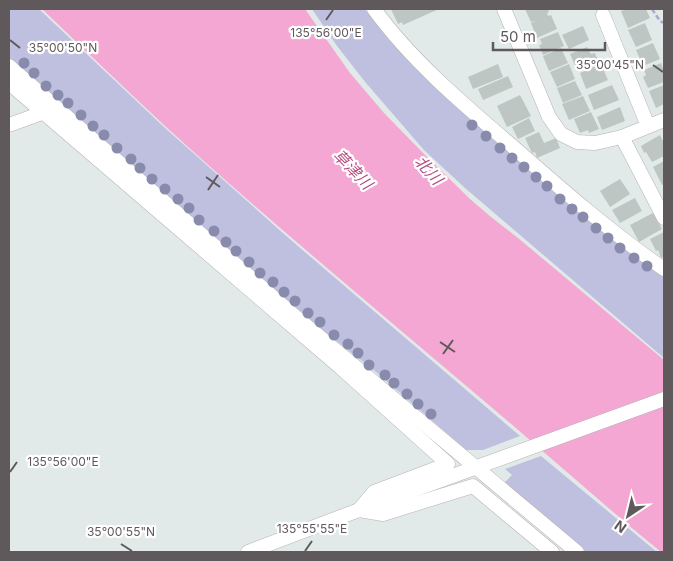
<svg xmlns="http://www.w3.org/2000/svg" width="673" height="561" font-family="Inter,'Noto Sans JP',sans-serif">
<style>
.green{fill:#bfc0df}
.water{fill:#f4a7d3}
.building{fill:#bdc6c3}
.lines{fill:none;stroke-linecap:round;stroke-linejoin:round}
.minor-casing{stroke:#b7b1b3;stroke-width:15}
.path{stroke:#afa4d0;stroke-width:2.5;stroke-dasharray:5 2.5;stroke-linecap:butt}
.minor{stroke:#fff;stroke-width:14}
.tree{fill:#888bac}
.ticks{fill:none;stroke:#60595c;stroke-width:2}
.labels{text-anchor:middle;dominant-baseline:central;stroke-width:4.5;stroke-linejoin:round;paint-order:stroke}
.water-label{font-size:16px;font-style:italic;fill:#b34e80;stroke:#fff}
.ticks-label{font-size:12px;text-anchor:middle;fill:#60595c;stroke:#fff;stroke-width:4.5;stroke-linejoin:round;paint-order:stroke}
</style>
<rect width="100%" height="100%" fill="#e1eae8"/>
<g class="green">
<path d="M 9,9 L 39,9 L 164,127 L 285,235 L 520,436 L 483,450 L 466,450 L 376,372 L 324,331 L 240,260 L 9,58 Z"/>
<path d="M 312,9 L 365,9 C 409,70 468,117 525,165 C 571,203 615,243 664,277 L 664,358 L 465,188 L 424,150 L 366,83 L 337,46 Z"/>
<path d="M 541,456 L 657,552 L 585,552 L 504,483 L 512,475 L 505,469 Z"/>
</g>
<path class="water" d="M 42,9 L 305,9 L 350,73 L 384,113 L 426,156 L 470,199 L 491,217 L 518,238 L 664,360 L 664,552 L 661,552 C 612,512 565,470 517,429 C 399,328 279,230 165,126 C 123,87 83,48 42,9 Z"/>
<g class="building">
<path d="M 391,9 L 439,9 L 403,25 L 402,22 L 398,24 Z"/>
<path d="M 525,9 L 548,9 L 549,12 L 547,13 L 548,16 L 551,15 L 557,29 L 537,38 L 531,23 L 536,21 L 531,22 Z"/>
<path d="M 627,9 L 646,9 L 650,18 L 628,28 L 621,11 Z"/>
<path d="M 645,23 L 652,40 L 636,47 L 628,30 Z"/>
<path d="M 583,26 L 589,40 L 569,49 L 562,35 Z"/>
<path d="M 558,32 L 564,46 L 543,55 L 539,45 L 542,44 L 540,39 Z"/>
<path d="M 653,43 L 660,59 L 643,66 L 636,50 Z"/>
<path d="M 587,47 L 591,54 L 595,53 L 598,61 L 577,70 L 570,54 Z"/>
<path d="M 561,48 L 568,63 L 549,71 L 543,56 Z"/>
<path d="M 661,63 L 664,71 L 664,82 L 648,88 L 643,77 L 646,75 L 644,70 Z"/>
<path d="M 498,64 L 503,77 L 473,89 L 468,77 Z"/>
<path d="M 569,64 L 575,79 L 557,87 L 550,72 Z"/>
<path d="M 601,64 L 608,80 L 586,89 L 580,73 Z"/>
<path d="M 508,76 L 513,87 L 483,100 L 478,89 Z"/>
<path d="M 575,81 L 582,95 L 563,103 L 557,88 Z"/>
<path d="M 612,85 L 619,100 L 594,110 L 588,95 Z"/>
<path d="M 664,85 L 664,104 L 656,108 L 649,91 Z"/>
<path d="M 520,95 L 531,116 L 507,127 L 497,106 Z"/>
<path d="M 583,96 L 590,111 L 569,120 L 562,104 Z"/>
<path d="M 620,107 L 625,121 L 602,130 L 597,117 Z"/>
<path d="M 591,112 L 599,129 L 589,133 L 588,130 L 580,133 L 574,119 Z"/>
<path d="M 529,118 L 535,131 L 518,139 L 512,127 Z"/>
<path d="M 539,132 L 544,143 L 556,138 L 560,148 L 537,158 L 535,152 L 532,153 L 525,138 Z"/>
<path d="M 660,135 L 664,143 L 664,156 L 652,162 L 646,152 L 644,153 L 641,146 Z"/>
<path d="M 664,161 L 664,184 L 662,185 L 653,167 Z"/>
<path d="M 620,179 L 630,194 L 610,207 L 600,191 Z"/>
<path d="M 635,198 L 642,211 L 620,223 L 612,210 Z"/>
<path d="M 653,213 L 662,229 L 639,242 L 630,225 Z"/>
<path d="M 664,232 L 664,256 L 661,258 L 658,250 L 656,251 L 650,239 Z"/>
</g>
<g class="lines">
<g class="minor-casing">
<g id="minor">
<path d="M 374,9 C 411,60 463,104 511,145 C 560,188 610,232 664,269"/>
<path d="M 504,9 L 549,117 L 561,134 L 577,142 L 595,143 L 622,137 L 664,120"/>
<path d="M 603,15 L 648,126"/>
<path d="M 9,66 L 290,312 L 577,552"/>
<path d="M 9,83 L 340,367 L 448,464 L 374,492 L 359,510 L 383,514 L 473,486 L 552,552"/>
<path d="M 9,125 L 42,113"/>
<path d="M 622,137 L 664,218"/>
<path d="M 248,552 L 359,510 L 664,399"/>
</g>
</g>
<path class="path" d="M 652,9 L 660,21 L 664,23"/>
<use href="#minor" class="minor"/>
</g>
<g class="tree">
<circle cx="24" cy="63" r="5.5"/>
<circle cx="34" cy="73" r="5.5"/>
<circle cx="46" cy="86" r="5.5"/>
<circle cx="58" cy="95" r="5.5"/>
<circle cx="68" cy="103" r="5.5"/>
<circle cx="81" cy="115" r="5.5"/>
<circle cx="472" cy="125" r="5.5"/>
<circle cx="93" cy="126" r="5.5"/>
<circle cx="104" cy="135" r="5.5"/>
<circle cx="486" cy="136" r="5.5"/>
<circle cx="117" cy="148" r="5.5"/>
<circle cx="500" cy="148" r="5.5"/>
<circle cx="512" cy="158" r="5.5"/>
<circle cx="131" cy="159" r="5.5"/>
<circle cx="524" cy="167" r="5.5"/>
<circle cx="140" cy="168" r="5.5"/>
<circle cx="536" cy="177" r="5.5"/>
<circle cx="152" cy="179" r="5.5"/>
<circle cx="547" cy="186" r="5.5"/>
<circle cx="165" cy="189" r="5.5"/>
<circle cx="178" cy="199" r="5.5"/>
<circle cx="560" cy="199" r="5.5"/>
<circle cx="189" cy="208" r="5.5"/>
<circle cx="572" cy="209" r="5.5"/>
<circle cx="583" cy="217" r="5.5"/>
<circle cx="199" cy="220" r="5.5"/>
<circle cx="596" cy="228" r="5.5"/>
<circle cx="214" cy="231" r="5.5"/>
<circle cx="608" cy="238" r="5.5"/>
<circle cx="226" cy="242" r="5.5"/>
<circle cx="620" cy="248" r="5.5"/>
<circle cx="236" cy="251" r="5.5"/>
<circle cx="634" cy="258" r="5.5"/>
<circle cx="249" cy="262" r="5.5"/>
<circle cx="647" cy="266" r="5.5"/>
<circle cx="260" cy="273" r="5.5"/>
<circle cx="273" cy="282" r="5.5"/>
<circle cx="284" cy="292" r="5.5"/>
<circle cx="295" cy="301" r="5.5"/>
<circle cx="308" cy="313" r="5.5"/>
<circle cx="320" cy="322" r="5.5"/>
<circle cx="334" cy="335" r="5.5"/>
<circle cx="348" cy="344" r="5.5"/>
<circle cx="358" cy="353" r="5.5"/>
<circle cx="369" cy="365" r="5.5"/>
<circle cx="385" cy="375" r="5.5"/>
<circle cx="394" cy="383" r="5.5"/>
<circle cx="407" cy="394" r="5.5"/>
<circle cx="418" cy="404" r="5.5"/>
<circle cx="431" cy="414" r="5.5"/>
</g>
<path class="ticks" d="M 326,20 L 333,10M 10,40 L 20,48M 653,65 L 663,72M 206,177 L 220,187M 208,190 L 218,175M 440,342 L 455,352M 443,354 L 453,340M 10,472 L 17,462M 121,544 L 132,551M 305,551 L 312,541"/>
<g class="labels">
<g class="water-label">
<text transform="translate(353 169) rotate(46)">草津川</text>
<text transform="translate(429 170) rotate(48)">北川</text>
</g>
</g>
<g class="ticks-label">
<text x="326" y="37">135°56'00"E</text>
<text x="63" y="52">35°00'50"N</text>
<text x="610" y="69">35°00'45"N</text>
<text x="63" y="466">135°56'00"E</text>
<text x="312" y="533">135°55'55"E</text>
<text x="121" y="536">35°00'55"N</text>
</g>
<rect width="673" height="561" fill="none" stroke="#60595c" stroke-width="20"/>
<g transform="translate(628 516) rotate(215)" stroke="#ffffff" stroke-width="4" paint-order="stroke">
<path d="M0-4L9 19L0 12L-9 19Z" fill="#60595c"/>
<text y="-8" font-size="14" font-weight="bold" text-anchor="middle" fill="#60595c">N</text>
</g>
<path d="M493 42v8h112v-8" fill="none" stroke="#60595c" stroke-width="2.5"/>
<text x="500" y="42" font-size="15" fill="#60595c" stroke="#ffffff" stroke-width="4" paint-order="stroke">50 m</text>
</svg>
